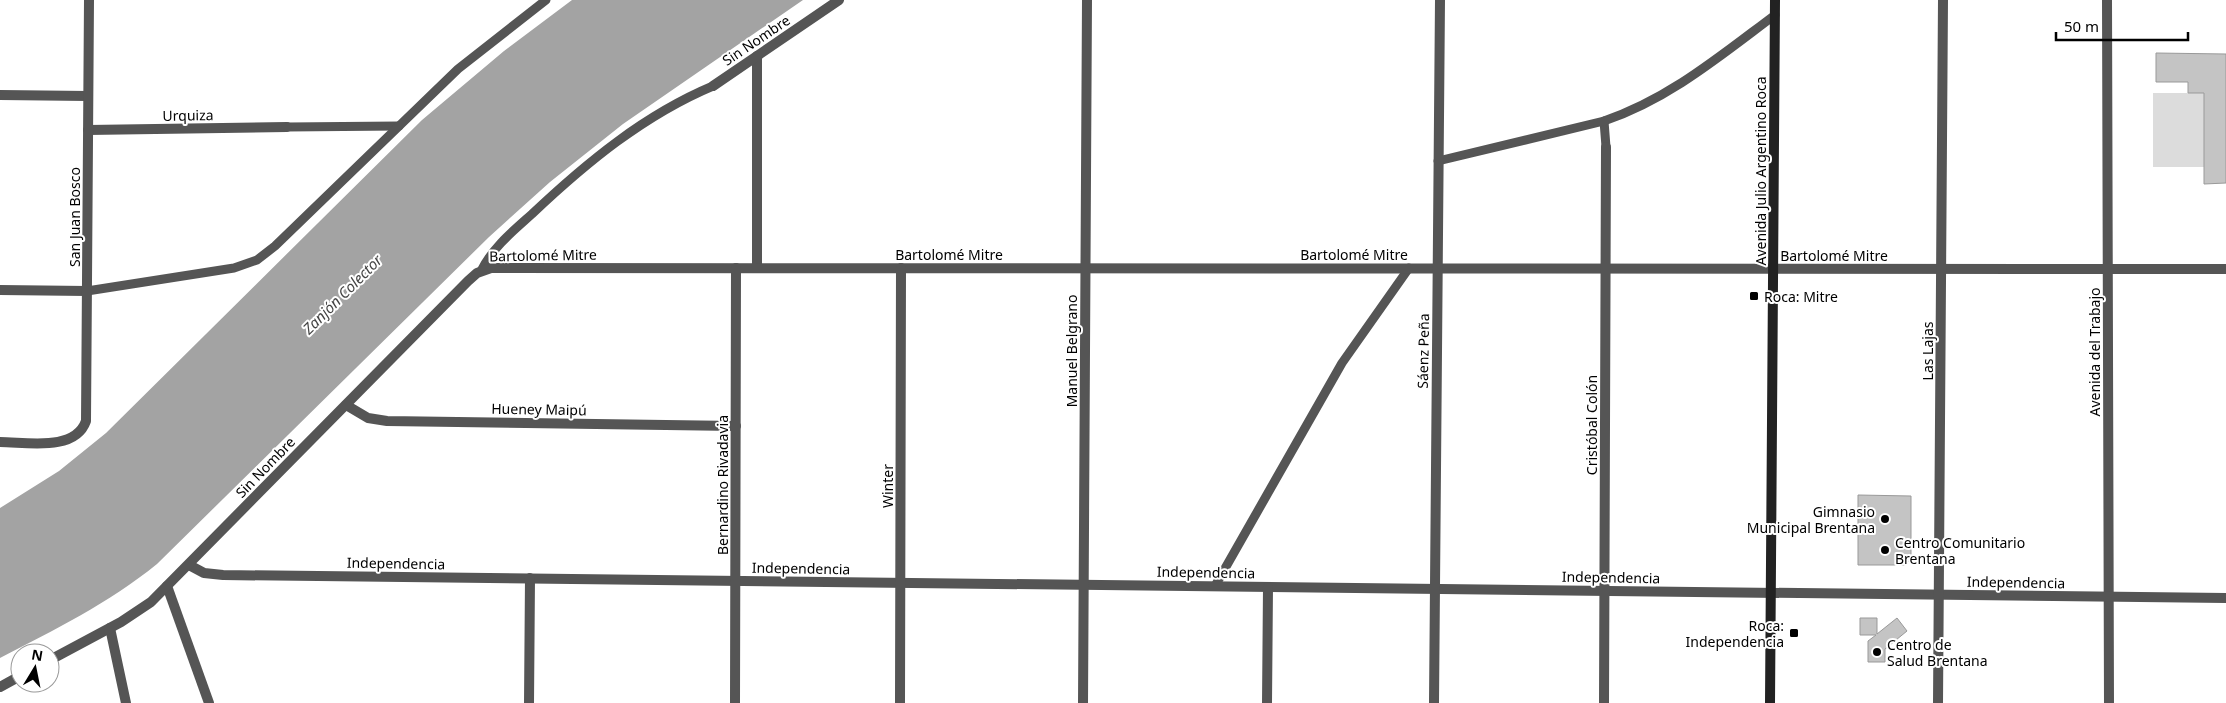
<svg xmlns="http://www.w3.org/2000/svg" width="2226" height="703" font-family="'Noto Sans',sans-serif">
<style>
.green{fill:#dcdcdc}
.water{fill:#a3a3a3}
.building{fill:#c4c4c4;stroke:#999}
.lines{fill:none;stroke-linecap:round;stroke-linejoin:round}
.lane{stroke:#555;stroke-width:9}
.street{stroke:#555;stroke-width:10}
.secondary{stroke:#222;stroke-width:10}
.poi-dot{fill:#000;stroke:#fff;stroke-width:2}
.labels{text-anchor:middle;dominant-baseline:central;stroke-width:4;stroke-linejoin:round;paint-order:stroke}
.street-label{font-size:14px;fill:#000;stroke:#fff}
.poi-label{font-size:14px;fill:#000;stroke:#fff;text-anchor:start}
.water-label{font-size:15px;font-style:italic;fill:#444;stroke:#fff}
</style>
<rect width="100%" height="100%" fill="#fff"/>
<rect class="green" x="2153" y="93" width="51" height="74"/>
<path class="water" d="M 572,0 L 803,0 L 623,124 L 550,182 L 489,237 L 157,564 C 109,603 54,630 0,658 L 0,508 L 59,471 L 106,433 L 422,120 L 504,51 Z"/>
<g class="building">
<path d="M 2156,53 L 2226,54 L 2226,183 L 2204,184 L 2204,93 L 2188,93 L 2188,82 L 2156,82 Z"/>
<path d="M 1858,495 L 1911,496 L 1911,559 L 1905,565 L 1858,565 Z"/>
<path d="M 1860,618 L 1877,618 L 1877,634 L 1897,618 L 1907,631 L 1885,649 L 1885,662 L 1868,662 L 1868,641 L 1876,635 L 1860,635 Z"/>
</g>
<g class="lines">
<g class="lane">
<path d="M 1604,121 L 1606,147"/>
<path d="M 287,127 L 399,126"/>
<path d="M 1438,161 L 1604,121 C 1669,99 1720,56 1775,15"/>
<path d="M 481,271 C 493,247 513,231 532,214 C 586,163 644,115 713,86"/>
<path d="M 87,291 L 234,268 L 257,260 L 275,246 L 458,69 L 546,0"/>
<path d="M 1215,586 L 1342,363 L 1409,268"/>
</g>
<g class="street">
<path d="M 2107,0 L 2109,703"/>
<path d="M 757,56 L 757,268"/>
<path d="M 713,86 L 839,0"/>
<path d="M 0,95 L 88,96"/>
<path d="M 88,130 L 287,127"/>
<path d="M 0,290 L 87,291"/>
<path d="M 346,405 L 368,418 L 387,421 L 736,426"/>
<path d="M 0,442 C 27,442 75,452 86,421 L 89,0"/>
<path d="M 189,565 L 204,573 L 223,575 L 2226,598"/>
<path d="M 167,586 L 209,703"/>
<path d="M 110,628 L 126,703"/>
<path d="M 50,660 L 121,622 L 151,602 L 468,281 L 477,273 L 491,268 L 2226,269"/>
<path d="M 0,687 L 20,676"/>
<path d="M 529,703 L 530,578"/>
<path d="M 735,703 L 736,268"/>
<path d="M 900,703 L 901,268"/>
<path d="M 1083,703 L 1087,0"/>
<path d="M 1267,703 L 1268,587"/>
<path d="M 1434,703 L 1440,0"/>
<path d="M 1604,703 L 1606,147"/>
<path d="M 1938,703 L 1943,0"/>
</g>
<path class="secondary" d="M 1770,703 L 1775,0"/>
</g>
<g class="poi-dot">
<rect x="1749" y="291" width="10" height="10" rx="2.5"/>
<circle cx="1885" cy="519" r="5"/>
<circle cx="1885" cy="550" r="5"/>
<rect x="1789" y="628" width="10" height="10" rx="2.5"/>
<circle cx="1877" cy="652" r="5"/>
</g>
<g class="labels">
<g class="street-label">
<text transform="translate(756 40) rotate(-34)">Sin Nombre</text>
<text transform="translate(188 115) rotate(-1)">Urquiza</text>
<text transform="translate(1760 171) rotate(-90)">Avenida Julio Argentino Roca</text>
<text transform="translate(74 217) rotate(-90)">San Juan Bosco</text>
<text x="949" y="254">Bartolomé Mitre</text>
<text x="1354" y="254">Bartolomé Mitre</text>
<text transform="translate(543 255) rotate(-1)">Bartolomé Mitre</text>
<text x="1834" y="255">Bartolomé Mitre</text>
<text transform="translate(1071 351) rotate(-90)">Manuel Belgrano</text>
<text transform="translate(1423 351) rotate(-89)">Sáenz Peña</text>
<text transform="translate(1927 351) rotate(-90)">Las Lajas</text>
<text transform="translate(2094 352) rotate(-90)">Avenida del Trabajo</text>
<text transform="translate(539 409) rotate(1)">Hueney Maipú</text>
<text transform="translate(1591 425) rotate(-90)">Cristóbal Colón</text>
<text transform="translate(265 467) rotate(-46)">Sin Nombre</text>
<text transform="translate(722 485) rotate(-90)">Bernardino Rivadavia</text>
<text transform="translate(887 486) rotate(-90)">Winter</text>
<text transform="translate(396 563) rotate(1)">Independencia</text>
<text transform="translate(801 568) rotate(1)">Independencia</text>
<text transform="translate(1206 572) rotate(1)">Independencia</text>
<text transform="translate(1611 577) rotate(1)">Independencia</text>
<text transform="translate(2016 582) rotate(1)">Independencia</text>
</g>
<g class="poi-label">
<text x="1764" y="296">Roca: Mitre</text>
<text x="1875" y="511" text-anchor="end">Gimnasio<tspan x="1875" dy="16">Municipal Brentana</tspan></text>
<text x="1895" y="542">Centro Comunitario<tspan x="1895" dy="16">Brentana</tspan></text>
<text x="1784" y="625" text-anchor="end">Roca:<tspan x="1784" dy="16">Independencia</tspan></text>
<text x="1887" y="644">Centro de<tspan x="1887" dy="16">Salud Brentana</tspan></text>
</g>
<g class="water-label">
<text transform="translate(342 294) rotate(-45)">Zanjón Colector</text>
</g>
</g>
<g transform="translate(35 668) rotate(10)"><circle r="24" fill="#ffffff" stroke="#999999"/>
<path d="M0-4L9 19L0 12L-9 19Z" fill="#000000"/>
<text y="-8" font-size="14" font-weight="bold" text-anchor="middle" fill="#000000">N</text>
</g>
<path d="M2056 32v8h132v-8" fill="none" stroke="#000000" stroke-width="2.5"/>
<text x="2064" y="32" font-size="15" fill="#000000" stroke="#ffffff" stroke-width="4" paint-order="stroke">50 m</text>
</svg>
